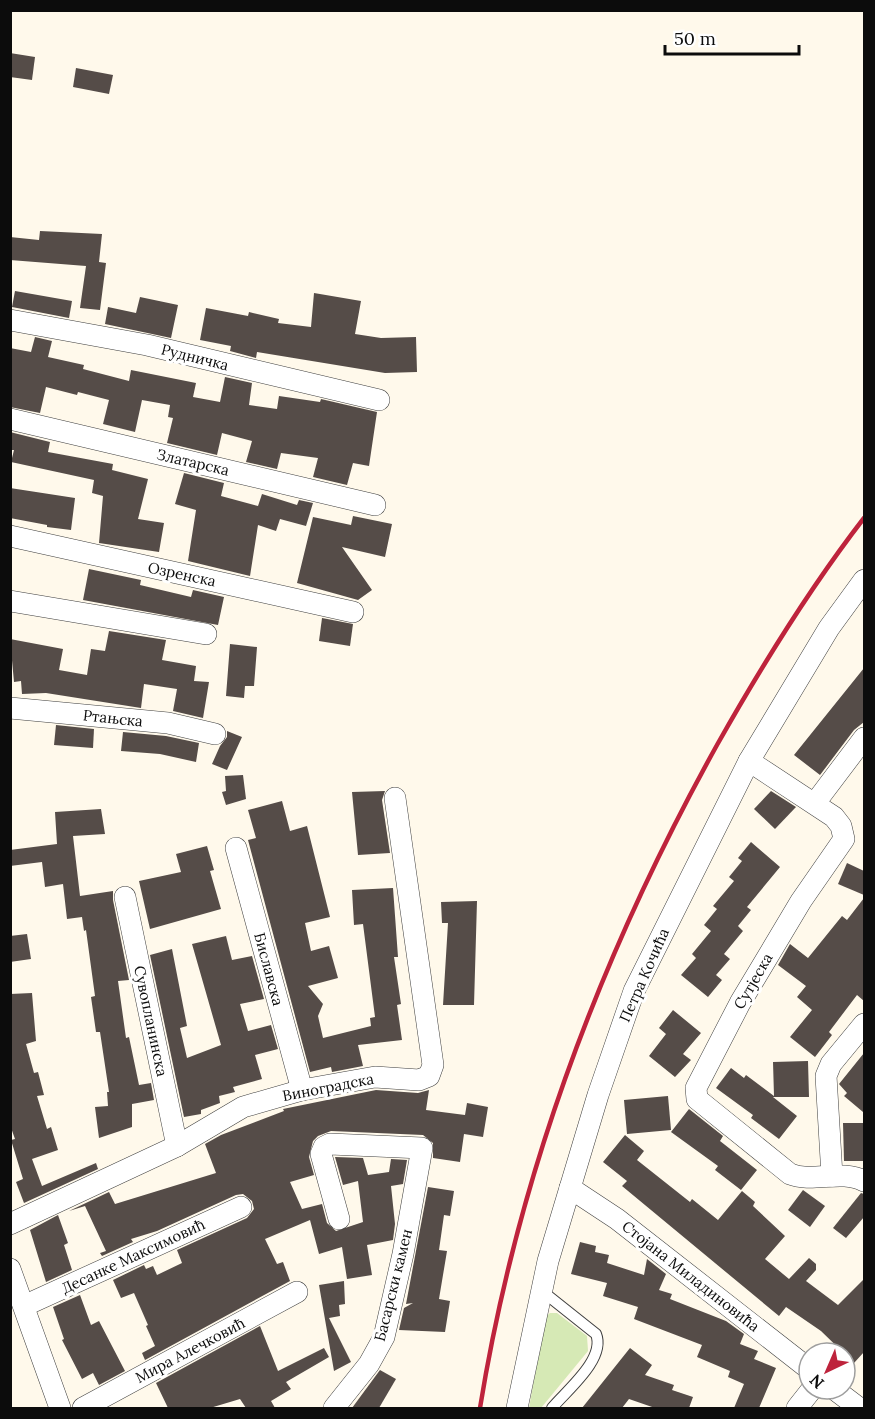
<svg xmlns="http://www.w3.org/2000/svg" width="875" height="1419" font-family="Lora,serif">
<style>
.green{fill:#d6e9b5}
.building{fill:#554c48}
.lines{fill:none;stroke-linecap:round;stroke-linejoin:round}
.lane-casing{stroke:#3f3f3f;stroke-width:12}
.street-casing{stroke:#3f3f3f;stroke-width:22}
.lane{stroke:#fff;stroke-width:10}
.street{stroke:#fff;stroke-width:21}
.rail{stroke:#be233c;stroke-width:4.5}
.labels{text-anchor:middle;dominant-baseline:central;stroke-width:6;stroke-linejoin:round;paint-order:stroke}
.street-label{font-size:15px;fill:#0c0c0c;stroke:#fff}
</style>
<rect width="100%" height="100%" fill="#fff9eb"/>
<path class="green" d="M 550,1313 L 557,1313 L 587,1336 L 588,1351 L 541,1408 L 529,1408 L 545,1317 Z"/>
<g class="building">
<path d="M 10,53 L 35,57 L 32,80 L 10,77 Z"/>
<path d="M 76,68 L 113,75 L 109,94 L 73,87 Z"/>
<path d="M 40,231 L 102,234 L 99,262 L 106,263 L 100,310 L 80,308 L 86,266 L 10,260 L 10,237 L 39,240 Z"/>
<path d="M 15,291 L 72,301 L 69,318 L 12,307 Z"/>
<path d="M 314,293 L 361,301 L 355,334 L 381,338 L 416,337 L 417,372 L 385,373 L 257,352 L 256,358 L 230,351 L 231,346 L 200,340 L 206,308 L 248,316 L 249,312 L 279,319 L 278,323 L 311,327 Z"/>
<path d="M 140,297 L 178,305 L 171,338 L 105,324 L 108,307 L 136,313 Z"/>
<path d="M 35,337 L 52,341 L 48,357 L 84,365 L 83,369 L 129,381 L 131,370 L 196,383 L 193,397 L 220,402 L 225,377 L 252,383 L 249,405 L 277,409 L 279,396 L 320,402 L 321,399 L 377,412 L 369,466 L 353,463 L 347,485 L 313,477 L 318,458 L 281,453 L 277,469 L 246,462 L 252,441 L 222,433 L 217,455 L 167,443 L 173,418 L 168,417 L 170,405 L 142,400 L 135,432 L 103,424 L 109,400 L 78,392 L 77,395 L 46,387 L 40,413 L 10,407 L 10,348 L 31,352 Z"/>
<path d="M 10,432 L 50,442 L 48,452 L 113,464 L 112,470 L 148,479 L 138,519 L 164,523 L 159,552 L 99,543 L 103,496 L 92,493 L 94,480 L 11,462 L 14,450 L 10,450 Z"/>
<path d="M 184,473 L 224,483 L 221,496 L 258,506 L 262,494 L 297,505 L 299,500 L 313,503 L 306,526 L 280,519 L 276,531 L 258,525 L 250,576 L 188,561 L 196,510 L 175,504 Z"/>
<path d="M 10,488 L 75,498 L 71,530 L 47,527 L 47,525 L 10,518 Z"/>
<path d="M 353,516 L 392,524 L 385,557 L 342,547 L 372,590 L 358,600 L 297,583 L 313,517 L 351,525 Z"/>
<path d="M 89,569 L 141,580 L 140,585 L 191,597 L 193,590 L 224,597 L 218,625 L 83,600 Z"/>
<path d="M 322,618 L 353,624 L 350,646 L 319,641 Z"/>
<path d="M 109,631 L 166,640 L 162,660 L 196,666 L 194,681 L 209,682 L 203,718 L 173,711 L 177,689 L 144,684 L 141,708 L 46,693 L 22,694 L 21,681 L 14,682 L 10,639 L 63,649 L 59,670 L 87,675 L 91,649 L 105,651 Z"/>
<path d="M 230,644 L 257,647 L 254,686 L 245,686 L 244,698 L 226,696 Z"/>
<path d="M 864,668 L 864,722 L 854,730 L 820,775 L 794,755 Z"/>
<path d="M 56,725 L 94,729 L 93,748 L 54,745 Z"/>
<path d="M 227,731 L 242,737 L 227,770 L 212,764 L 220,746 L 227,737 Z"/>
<path d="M 123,732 L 166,736 L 199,743 L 196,762 L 160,754 L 121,751 Z"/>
<path d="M 243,775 L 246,799 L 226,805 L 222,792 L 226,791 L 225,776 Z"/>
<path d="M 385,791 L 382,800 L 390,853 L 358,855 L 352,792 Z"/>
<path d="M 771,791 L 796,807 L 775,829 L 754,809 Z"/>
<path d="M 282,801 L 290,831 L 307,826 L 330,917 L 305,923 L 311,951 L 329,946 L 338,978 L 308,986 L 323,1004 L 318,1016 L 323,1038 L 371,1026 L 370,1018 L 375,1017 L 363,924 L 354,925 L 352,890 L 393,888 L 398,957 L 394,957 L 401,1004 L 397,1005 L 402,1040 L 358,1045 L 363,1066 L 332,1072 L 331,1067 L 310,1072 L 248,840 L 256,838 L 248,810 Z"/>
<path d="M 101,809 L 105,834 L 73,836 L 80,896 L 113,891 L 113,900 L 129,980 L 118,981 L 126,1038 L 129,1037 L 139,1085 L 151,1083 L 154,1100 L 132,1104 L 132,1127 L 99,1138 L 95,1107 L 108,1106 L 107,1092 L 109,1092 L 100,1032 L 96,1032 L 91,997 L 95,996 L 86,930 L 84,931 L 82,917 L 67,919 L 63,884 L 45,887 L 42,862 L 10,866 L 10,850 L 57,844 L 55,812 Z"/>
<path d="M 751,842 L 780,867 L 747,907 L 751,910 L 738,926 L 743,931 L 724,954 L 730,959 L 716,975 L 722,980 L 708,997 L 681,975 L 696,958 L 692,954 L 711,931 L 704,925 L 717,909 L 713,906 L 734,881 L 729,877 L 742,861 L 738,858 Z"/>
<path d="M 207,846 L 214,870 L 210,871 L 221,909 L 150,929 L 139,881 L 181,872 L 176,854 Z"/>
<path d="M 847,863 L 864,871 L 864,895 L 838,884 Z"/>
<path d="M 864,898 L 864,1001 L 857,995 L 829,1032 L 832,1035 L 815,1057 L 790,1037 L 812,1010 L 797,997 L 806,986 L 778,965 L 790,944 L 808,958 L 842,916 L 847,920 Z"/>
<path d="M 477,901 L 474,1005 L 443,1005 L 448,923 L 442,923 L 441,902 Z"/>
<path d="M 27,934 L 31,959 L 10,962 L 10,936 Z"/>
<path d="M 226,936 L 232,960 L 252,956 L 264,999 L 240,1004 L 248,1031 L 271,1025 L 278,1049 L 255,1055 L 262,1079 L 233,1087 L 235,1092 L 219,1096 L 220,1103 L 201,1110 L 201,1114 L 184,1117 L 150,955 L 172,949 L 187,1026 L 180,1028 L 187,1058 L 221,1045 L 192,944 Z"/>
<path d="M 32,993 L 36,1041 L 26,1044 L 34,1073 L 38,1072 L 44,1095 L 37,1096 L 47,1129 L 51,1127 L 58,1150 L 32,1159 L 42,1186 L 96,1163 L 98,1169 L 24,1203 L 16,1182 L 23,1179 L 11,1140 L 15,1139 L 10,1125 L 10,994 Z"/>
<path d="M 673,1010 L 701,1033 L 683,1054 L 691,1060 L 675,1077 L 649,1056 L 666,1034 L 659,1028 Z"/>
<path d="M 864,1053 L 864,1109 L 863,1108 L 863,1112 L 844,1096 L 847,1093 L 839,1084 Z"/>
<path d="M 808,1061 L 809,1097 L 773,1097 L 797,1116 L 779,1139 L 751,1118 L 753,1115 L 716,1088 L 731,1068 L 744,1078 L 746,1075 L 774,1096 L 773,1062 Z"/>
<path d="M 376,1090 L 418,1093 L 429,1090 L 426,1110 L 465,1115 L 467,1103 L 488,1107 L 483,1137 L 464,1134 L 460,1162 L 433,1158 L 433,1143 L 423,1135 L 331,1131 L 318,1136 L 313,1141 L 309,1157 L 314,1175 L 290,1182 L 302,1209 L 322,1204 L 327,1223 L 336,1231 L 363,1222 L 358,1181 L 343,1185 L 335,1157 L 363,1158 L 368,1175 L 389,1172 L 391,1159 L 407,1160 L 403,1184 L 391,1186 L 395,1224 L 393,1240 L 367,1245 L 372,1275 L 347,1279 L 342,1247 L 319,1254 L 310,1220 L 265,1239 L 277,1264 L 283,1262 L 290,1281 L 145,1360 L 142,1353 L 155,1346 L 146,1326 L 148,1325 L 134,1293 L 121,1298 L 113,1280 L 144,1265 L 146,1269 L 153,1266 L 157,1275 L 182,1263 L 177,1250 L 247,1218 L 254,1209 L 252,1201 L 243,1194 L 236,1195 L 157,1231 L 131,1239 L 133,1242 L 102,1256 L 100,1253 L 106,1251 L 85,1206 L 69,1211 L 109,1192 L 115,1204 L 216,1173 L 205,1144 L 221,1135 L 284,1111 L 283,1109 Z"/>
<path d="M 668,1096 L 671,1130 L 627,1134 L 624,1100 Z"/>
<path d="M 689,1109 L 723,1136 L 720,1141 L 757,1170 L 741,1190 L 715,1170 L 718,1166 L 671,1132 Z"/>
<path d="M 843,1123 L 863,1123 L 863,1161 L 844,1161 Z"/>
<path d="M 625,1135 L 644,1151 L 637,1160 L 690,1202 L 692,1199 L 718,1220 L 742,1191 L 755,1202 L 753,1206 L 785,1236 L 765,1259 L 789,1279 L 809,1258 L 816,1264 L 816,1270 L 806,1281 L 838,1305 L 864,1279 L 864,1352 L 854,1363 L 821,1331 L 786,1307 L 779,1316 L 622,1186 L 627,1181 L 603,1162 Z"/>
<path d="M 428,1187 L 454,1191 L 450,1216 L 444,1215 L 439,1250 L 447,1251 L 439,1299 L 450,1301 L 445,1332 L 399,1330 L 404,1308 L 413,1303 L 406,1304 Z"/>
<path d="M 803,1190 L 825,1206 L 810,1227 L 788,1210 Z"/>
<path d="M 861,1193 L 864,1194 L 864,1217 L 846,1238 L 833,1228 Z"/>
<path d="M 58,1215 L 68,1243 L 64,1245 L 72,1270 L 46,1282 L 30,1230 Z"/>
<path d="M 580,1242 L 596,1246 L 595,1252 L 609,1255 L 607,1263 L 644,1275 L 647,1259 L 666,1274 L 659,1290 L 672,1294 L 670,1299 L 726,1321 L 744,1334 L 740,1344 L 758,1351 L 754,1359 L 776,1368 L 759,1408 L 734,1408 L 744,1384 L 728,1377 L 730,1371 L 697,1357 L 702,1345 L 634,1319 L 638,1307 L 603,1296 L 607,1283 L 571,1274 Z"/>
<path d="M 344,1281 L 345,1304 L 339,1305 L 340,1316 L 329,1318 L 351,1362 L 334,1371 L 319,1285 Z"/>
<path d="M 80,1295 L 91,1325 L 99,1321 L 125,1371 L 99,1385 L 93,1373 L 82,1379 L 62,1340 L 64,1339 L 53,1307 Z"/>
<path d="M 260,1326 L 278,1371 L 324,1348 L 329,1357 L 286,1382 L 291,1389 L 271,1401 L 275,1408 L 246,1408 L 240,1399 L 210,1408 L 168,1408 L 156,1383 Z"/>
<path d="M 630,1348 L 652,1365 L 645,1375 L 674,1385 L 672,1390 L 693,1397 L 689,1408 L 655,1408 L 629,1399 L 622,1408 L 582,1408 Z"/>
<path d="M 380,1370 L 396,1379 L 379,1408 L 352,1408 Z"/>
</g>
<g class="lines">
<g class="lane-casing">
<path id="lane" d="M 542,1291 L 596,1334 C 606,1359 567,1390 552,1408"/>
</g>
<g class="street-casing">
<g id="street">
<path d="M 10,320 L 147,345 L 379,400"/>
<path d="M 10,419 L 375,505"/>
<path d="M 10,536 L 353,612"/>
<path d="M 10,601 L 206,634"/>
<path d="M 10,708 L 168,723 L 215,734"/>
<path d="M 749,761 L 834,817 L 841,826 L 844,839 L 801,901 L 740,1003 L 696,1088 L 697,1099 L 790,1174 C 813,1183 841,1169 864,1181"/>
<path d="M 815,803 L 864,738"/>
<path d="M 236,848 L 302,1090"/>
<path d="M 125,897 L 177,1146"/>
<path d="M 832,1176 L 826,1076 L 831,1064 L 864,1024"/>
<path d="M 570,1188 L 617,1219 L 809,1369"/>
<path d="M 10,1224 L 177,1146 L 243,1107 L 302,1090 L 375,1077 L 419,1080 L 429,1076 L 433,1065 L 395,798"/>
<path d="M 10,1269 L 60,1408"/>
<path d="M 26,1305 L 241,1207"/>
<path d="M 834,1389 L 859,1408"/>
<path d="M 83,1408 L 297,1292"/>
<path d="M 334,1408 L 369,1364 L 384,1337 L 403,1254 L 422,1148 L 330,1144 L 324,1147 L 321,1154 L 339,1219"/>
<path d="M 517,1408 L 548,1261 L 598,1095 L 634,991 L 749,761 L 829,628 L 864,580"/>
<path d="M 797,1408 L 812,1389"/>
</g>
</g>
<use href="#lane" class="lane"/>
<use href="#street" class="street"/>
<path class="rail" d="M 480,1408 C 518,1174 602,952 717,745 C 761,667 809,589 864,518"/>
</g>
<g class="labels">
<g class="street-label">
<text transform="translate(195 357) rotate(14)">Рудничка</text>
<text transform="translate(193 462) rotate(13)">Златарска</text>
<text transform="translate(182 574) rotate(12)">Озренска</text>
<text transform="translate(113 718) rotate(6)">Ртањска</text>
<text transform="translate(269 969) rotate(75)">Биславска</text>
<text transform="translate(644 975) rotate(-66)">Петра Кочића</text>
<text transform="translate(753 981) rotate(-60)">Сутјеска</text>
<text transform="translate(151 1021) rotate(78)">Сувопланинска</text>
<text transform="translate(328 1087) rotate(-11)">Виноградска</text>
<text transform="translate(133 1256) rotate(-25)">Десанке Максимовић</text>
<text transform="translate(691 1276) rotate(38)">Стојана Миладиновића</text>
<text transform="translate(393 1285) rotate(-76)">Басарски камен</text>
<text transform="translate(190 1350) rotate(-28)">Мира Алечковић</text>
</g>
</g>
<rect width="875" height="1419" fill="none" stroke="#0c0c0c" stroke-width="24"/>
<g transform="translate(827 1371) rotate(224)"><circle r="28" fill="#ffffff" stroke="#9e9e9e" stroke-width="1.5"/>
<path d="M0-4.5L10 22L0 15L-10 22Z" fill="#be233c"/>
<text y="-9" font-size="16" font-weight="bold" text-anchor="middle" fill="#0c0c0c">N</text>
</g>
<path d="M665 45v9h134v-9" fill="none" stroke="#0c0c0c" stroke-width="3"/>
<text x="674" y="45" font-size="18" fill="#0c0c0c" stroke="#ffffff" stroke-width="4.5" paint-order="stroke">50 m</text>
</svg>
